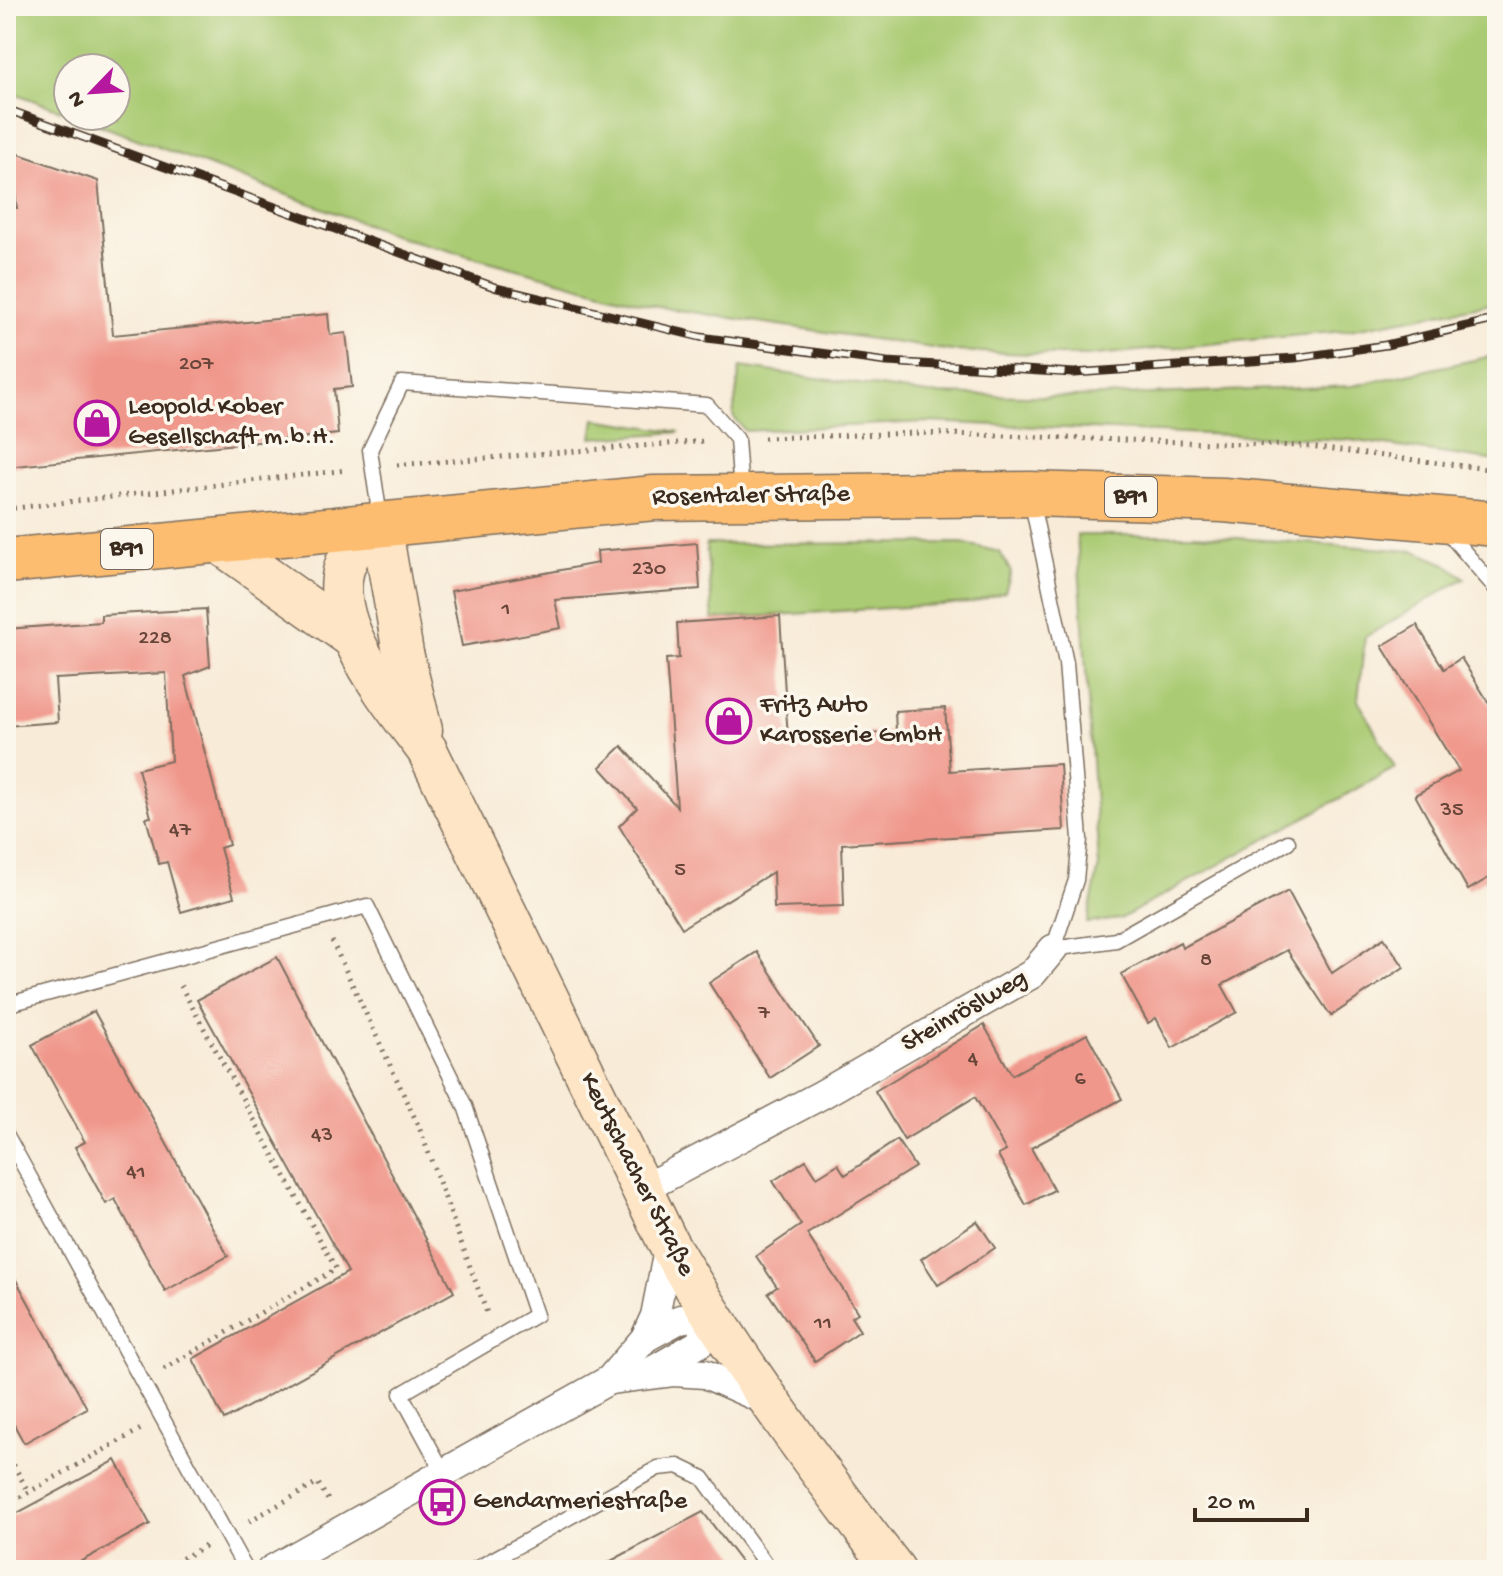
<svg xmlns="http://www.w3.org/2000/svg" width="1503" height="1576" font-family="'Gochi Hand',sans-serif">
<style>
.green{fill:#aacb73;stroke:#727a48;stroke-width:2}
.building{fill:#f0978b}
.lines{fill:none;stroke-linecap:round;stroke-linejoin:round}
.service-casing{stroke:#7d6e5f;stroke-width:17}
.minor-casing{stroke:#7d6e5f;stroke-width:31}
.secondary-casing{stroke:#7d6e5f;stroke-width:43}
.primary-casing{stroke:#7d6e5f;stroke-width:47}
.path{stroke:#7d6e5f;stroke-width:5;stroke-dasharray:2 6;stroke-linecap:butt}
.service{stroke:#fff;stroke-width:14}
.minor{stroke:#fff;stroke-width:28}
.secondary{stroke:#fee5c5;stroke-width:40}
.primary{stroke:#fcbd6f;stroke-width:44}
.rail-casing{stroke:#3b2a1e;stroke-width:9}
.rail{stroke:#fbf7ec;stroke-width:6;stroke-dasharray:18;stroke-linecap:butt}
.labels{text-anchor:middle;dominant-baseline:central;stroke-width:7;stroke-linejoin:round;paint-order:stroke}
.number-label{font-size:22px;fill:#684539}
.shield{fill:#fbf7ec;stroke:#75685c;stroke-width:2}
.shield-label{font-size:24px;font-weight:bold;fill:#3b2a1e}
.poi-label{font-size:26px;fill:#3b2a1e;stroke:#fbf7ec;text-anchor:start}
.street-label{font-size:26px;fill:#3b2a1e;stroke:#fbf7ec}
</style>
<rect width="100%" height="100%" fill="#fbf7ec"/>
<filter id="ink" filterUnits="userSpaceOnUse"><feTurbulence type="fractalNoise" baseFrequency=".0125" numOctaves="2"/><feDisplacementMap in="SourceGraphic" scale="16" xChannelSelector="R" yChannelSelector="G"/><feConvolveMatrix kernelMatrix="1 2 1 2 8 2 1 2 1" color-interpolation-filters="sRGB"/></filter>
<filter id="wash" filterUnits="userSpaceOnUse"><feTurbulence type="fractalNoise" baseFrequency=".006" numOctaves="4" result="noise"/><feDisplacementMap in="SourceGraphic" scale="32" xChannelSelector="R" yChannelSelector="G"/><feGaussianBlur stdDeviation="1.8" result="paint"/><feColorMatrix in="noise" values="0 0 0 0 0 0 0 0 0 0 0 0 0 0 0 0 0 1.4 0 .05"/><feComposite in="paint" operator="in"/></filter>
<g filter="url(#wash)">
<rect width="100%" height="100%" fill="#f8ebd7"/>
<g class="green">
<path d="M 6,6 L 1497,6 L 1497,302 L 1344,331 L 1086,356 L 952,351 L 658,307 L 403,238 L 75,116 L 116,116 L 116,68 L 68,68 L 68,113 L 6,90 Z"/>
<path d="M 6,149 L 10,151 L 16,199 L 6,199 Z"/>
<path d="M 1497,355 L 1497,461 L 1350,440 L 925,422 L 745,431 L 733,416 L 740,367 L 928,394 L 1075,397 L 1352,386 Z"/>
<path d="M 595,419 L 680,432 L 592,438 Z"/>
<path d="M 1077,535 L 1196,535 L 1415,551 L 1446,564 L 1465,578 L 1365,637 L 1358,700 L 1395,768 L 1120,919 L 1087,923 L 1099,866 Z"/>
<path d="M 962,543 L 1000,552 L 1011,572 L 1005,592 L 971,603 L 713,619 L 706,544 Z"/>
</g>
<g id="blocks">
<g class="building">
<path d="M 10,151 L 98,181 L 113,335 L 328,314 L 330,335 L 346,333 L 352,387 L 334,389 L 338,434 L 6,467 L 6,208 L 17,208 Z"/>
<path d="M 697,543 L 700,589 L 555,600 L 561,628 L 462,646 L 451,591 L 598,563 L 597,551 Z"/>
<path d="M 206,609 L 210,666 L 185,676 L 229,845 L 220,848 L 234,897 L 181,912 L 167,862 L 159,864 L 146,818 L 151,817 L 138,769 L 171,761 L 166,673 L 55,679 L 58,722 L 6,726 L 6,629 L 101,622 L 101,615 Z"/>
<path d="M 780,616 L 788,738 L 896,732 L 895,711 L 945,708 L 950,771 L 1060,764 L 1064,830 L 842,844 L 844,906 L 774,908 L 773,872 L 682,928 L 619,826 L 637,808 L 600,767 L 622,746 L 677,807 L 666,659 L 679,658 L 677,623 Z"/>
<path d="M 1417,625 L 1444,669 L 1461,658 L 1497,716 L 1497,873 L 1468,890 L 1415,795 L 1459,771 L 1382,646 Z"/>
<path d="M 1288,891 L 1332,973 L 1384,938 L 1404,967 L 1331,1016 L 1287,950 L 1222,985 L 1237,1012 L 1172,1048 L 1156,1018 L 1148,1023 L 1121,974 L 1180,942 L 1182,948 Z"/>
<path d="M 757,952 L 819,1046 L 770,1078 L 709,983 Z"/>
<path d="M 277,957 L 454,1292 L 224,1420 L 193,1359 L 348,1272 L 197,1000 Z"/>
<path d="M 94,1011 L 228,1256 L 165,1291 L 115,1199 L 106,1204 L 75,1147 L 85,1142 L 32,1045 Z"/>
<path d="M 984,1025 L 1012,1075 L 1087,1034 L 1122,1099 L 1031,1148 L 1054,1190 L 1026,1205 L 998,1155 L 1006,1151 L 975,1097 L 904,1140 L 875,1091 Z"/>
<path d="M 897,1140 L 915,1167 L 807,1234 L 858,1313 L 851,1317 L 860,1331 L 815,1361 L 768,1293 L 777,1287 L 756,1256 L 801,1225 L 773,1181 L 806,1160 L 817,1177 L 838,1164 L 845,1175 Z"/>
<path d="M 977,1221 L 995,1248 L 938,1285 L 921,1259 Z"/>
<path d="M 6,1262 L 87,1408 L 24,1443 L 6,1410 Z"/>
<path d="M 116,1460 L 150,1524 L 65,1570 L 6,1570 L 6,1519 Z"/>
<path d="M 703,1512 L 747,1570 L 594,1570 Z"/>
</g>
</g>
</g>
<g filter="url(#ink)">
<use href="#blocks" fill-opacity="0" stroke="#7d6e5f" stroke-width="2"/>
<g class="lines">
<g class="service-casing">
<g id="service">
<path d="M 1031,499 L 1066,663 L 1080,839 L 1076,880 L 1053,949 L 1116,940 L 1288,842"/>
<path d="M 380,518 L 370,450 L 402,383 L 707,405 L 737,439 L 741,493"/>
<path d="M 1444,528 L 1497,590"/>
<path d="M 6,1005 L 367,906 L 465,1106 L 536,1315 L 401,1394 L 444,1473"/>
<path d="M 6,1134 L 246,1570"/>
<path d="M 474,1570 L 658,1468 L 678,1466 L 703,1478 L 770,1570"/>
</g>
</g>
<g class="minor-casing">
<g id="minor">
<path d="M 641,1190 L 821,1095 L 1032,974 L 1053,949"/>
<path d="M 645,1338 L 680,1319 L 710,1314 L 700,1343 L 650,1372"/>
<path d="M 609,1380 L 673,1372 L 705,1374 L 769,1402"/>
<path d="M 271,1570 L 609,1380 L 645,1338 L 655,1316 L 669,1245"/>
</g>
</g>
<g class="secondary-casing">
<g id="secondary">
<path d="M 381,525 C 372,533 360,541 353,550 C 311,609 393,704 427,750 L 669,1245 C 736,1359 813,1465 895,1570"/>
<path d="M 381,525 L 403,653 L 422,730"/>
<path d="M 215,540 L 351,637"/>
</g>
</g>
<g class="primary-casing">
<path id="primary" d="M 6,561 L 654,498 L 1030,494 L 1223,500 L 1497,524"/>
</g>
<g class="path">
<path d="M 764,438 L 918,433 L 1301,446 L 1497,470"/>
<path d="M 397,465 L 706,441"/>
<path d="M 6,509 L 347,470"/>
<path d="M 332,941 L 419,1127 L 488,1316"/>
<path d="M 164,1369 L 336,1269 L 179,983"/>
<path d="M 6,1451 L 29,1493"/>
<path d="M 6,1505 L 141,1429"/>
<path d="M 249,1521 L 318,1483 L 328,1500"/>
<path d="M 161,1570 L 205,1546"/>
</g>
<use href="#service" class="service"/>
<use href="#minor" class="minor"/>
<use href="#secondary" class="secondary"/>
<use href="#primary" class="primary"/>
<g class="rail-casing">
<path id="rail" d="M 6,109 L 497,288 L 700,337 L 887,362 L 1074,373 L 1295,358 L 1386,345 L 1497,319"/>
</g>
<use href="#rail" class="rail"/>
</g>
</g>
<defs>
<g id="shop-ring" transform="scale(2.3)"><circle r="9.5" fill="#fbf7ec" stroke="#b5179e" stroke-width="1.5"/><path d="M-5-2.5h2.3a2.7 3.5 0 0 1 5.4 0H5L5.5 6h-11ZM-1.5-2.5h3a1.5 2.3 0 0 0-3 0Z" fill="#b5179e"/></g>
<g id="bus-ring" transform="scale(2.3)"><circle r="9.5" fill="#fbf7ec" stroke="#b5179e" stroke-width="1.5"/><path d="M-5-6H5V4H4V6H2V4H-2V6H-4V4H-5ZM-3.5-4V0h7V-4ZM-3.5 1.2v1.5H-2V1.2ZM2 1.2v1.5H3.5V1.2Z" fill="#b5179e"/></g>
</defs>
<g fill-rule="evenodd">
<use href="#shop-ring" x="97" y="423"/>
<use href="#shop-ring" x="729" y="721"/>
<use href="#bus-ring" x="442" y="1502"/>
</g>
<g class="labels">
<g class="number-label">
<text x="196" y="365">207</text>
<text x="649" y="570">230</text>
<text x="506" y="610">1</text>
<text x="155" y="639">228</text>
<text x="1452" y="811">35</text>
<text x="180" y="831">47</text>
<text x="680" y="871">5</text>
<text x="1206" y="961">8</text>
<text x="764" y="1014">7</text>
<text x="973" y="1060">4</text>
<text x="1080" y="1080">6</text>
<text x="322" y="1136">43</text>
<text x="136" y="1173">41</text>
<text x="823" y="1324">11</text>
</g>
<g class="shield">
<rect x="1105" y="477" width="52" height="40" rx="6"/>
<rect x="101" y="529" width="52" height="40" rx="6"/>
</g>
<g class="shield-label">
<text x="1131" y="497">B91</text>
<text x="127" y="549">B91</text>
</g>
<g class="poi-label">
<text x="128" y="408">Leopold Kober<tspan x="128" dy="30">Gesellschaft m.b.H.</tspan></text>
<text x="760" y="706">Fritz Auto<tspan x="760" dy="30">Karosserie GmbH</tspan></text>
<text x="473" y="1502">Gendarmeriestraße</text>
</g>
<g class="street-label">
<text transform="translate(751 497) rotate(-1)">Rosentaler Straße</text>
<text transform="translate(965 1012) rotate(-30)">Steinröslweg</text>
<text transform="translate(636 1175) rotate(63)">Keutschacher Straße</text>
</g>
</g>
<rect width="1503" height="1576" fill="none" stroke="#fbf7ec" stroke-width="32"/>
<g transform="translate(92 92) rotate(245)"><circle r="38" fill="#fbf7ec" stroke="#aea59a" stroke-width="2"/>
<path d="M0-6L14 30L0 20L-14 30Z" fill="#b5179e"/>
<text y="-12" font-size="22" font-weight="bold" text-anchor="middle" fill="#3b2a1e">N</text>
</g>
<path d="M1195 1508v12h112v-12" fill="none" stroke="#3b2a1e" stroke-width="4"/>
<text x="1207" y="1508" font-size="24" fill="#3b2a1e" stroke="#fbf7ec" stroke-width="6" paint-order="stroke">20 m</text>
</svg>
